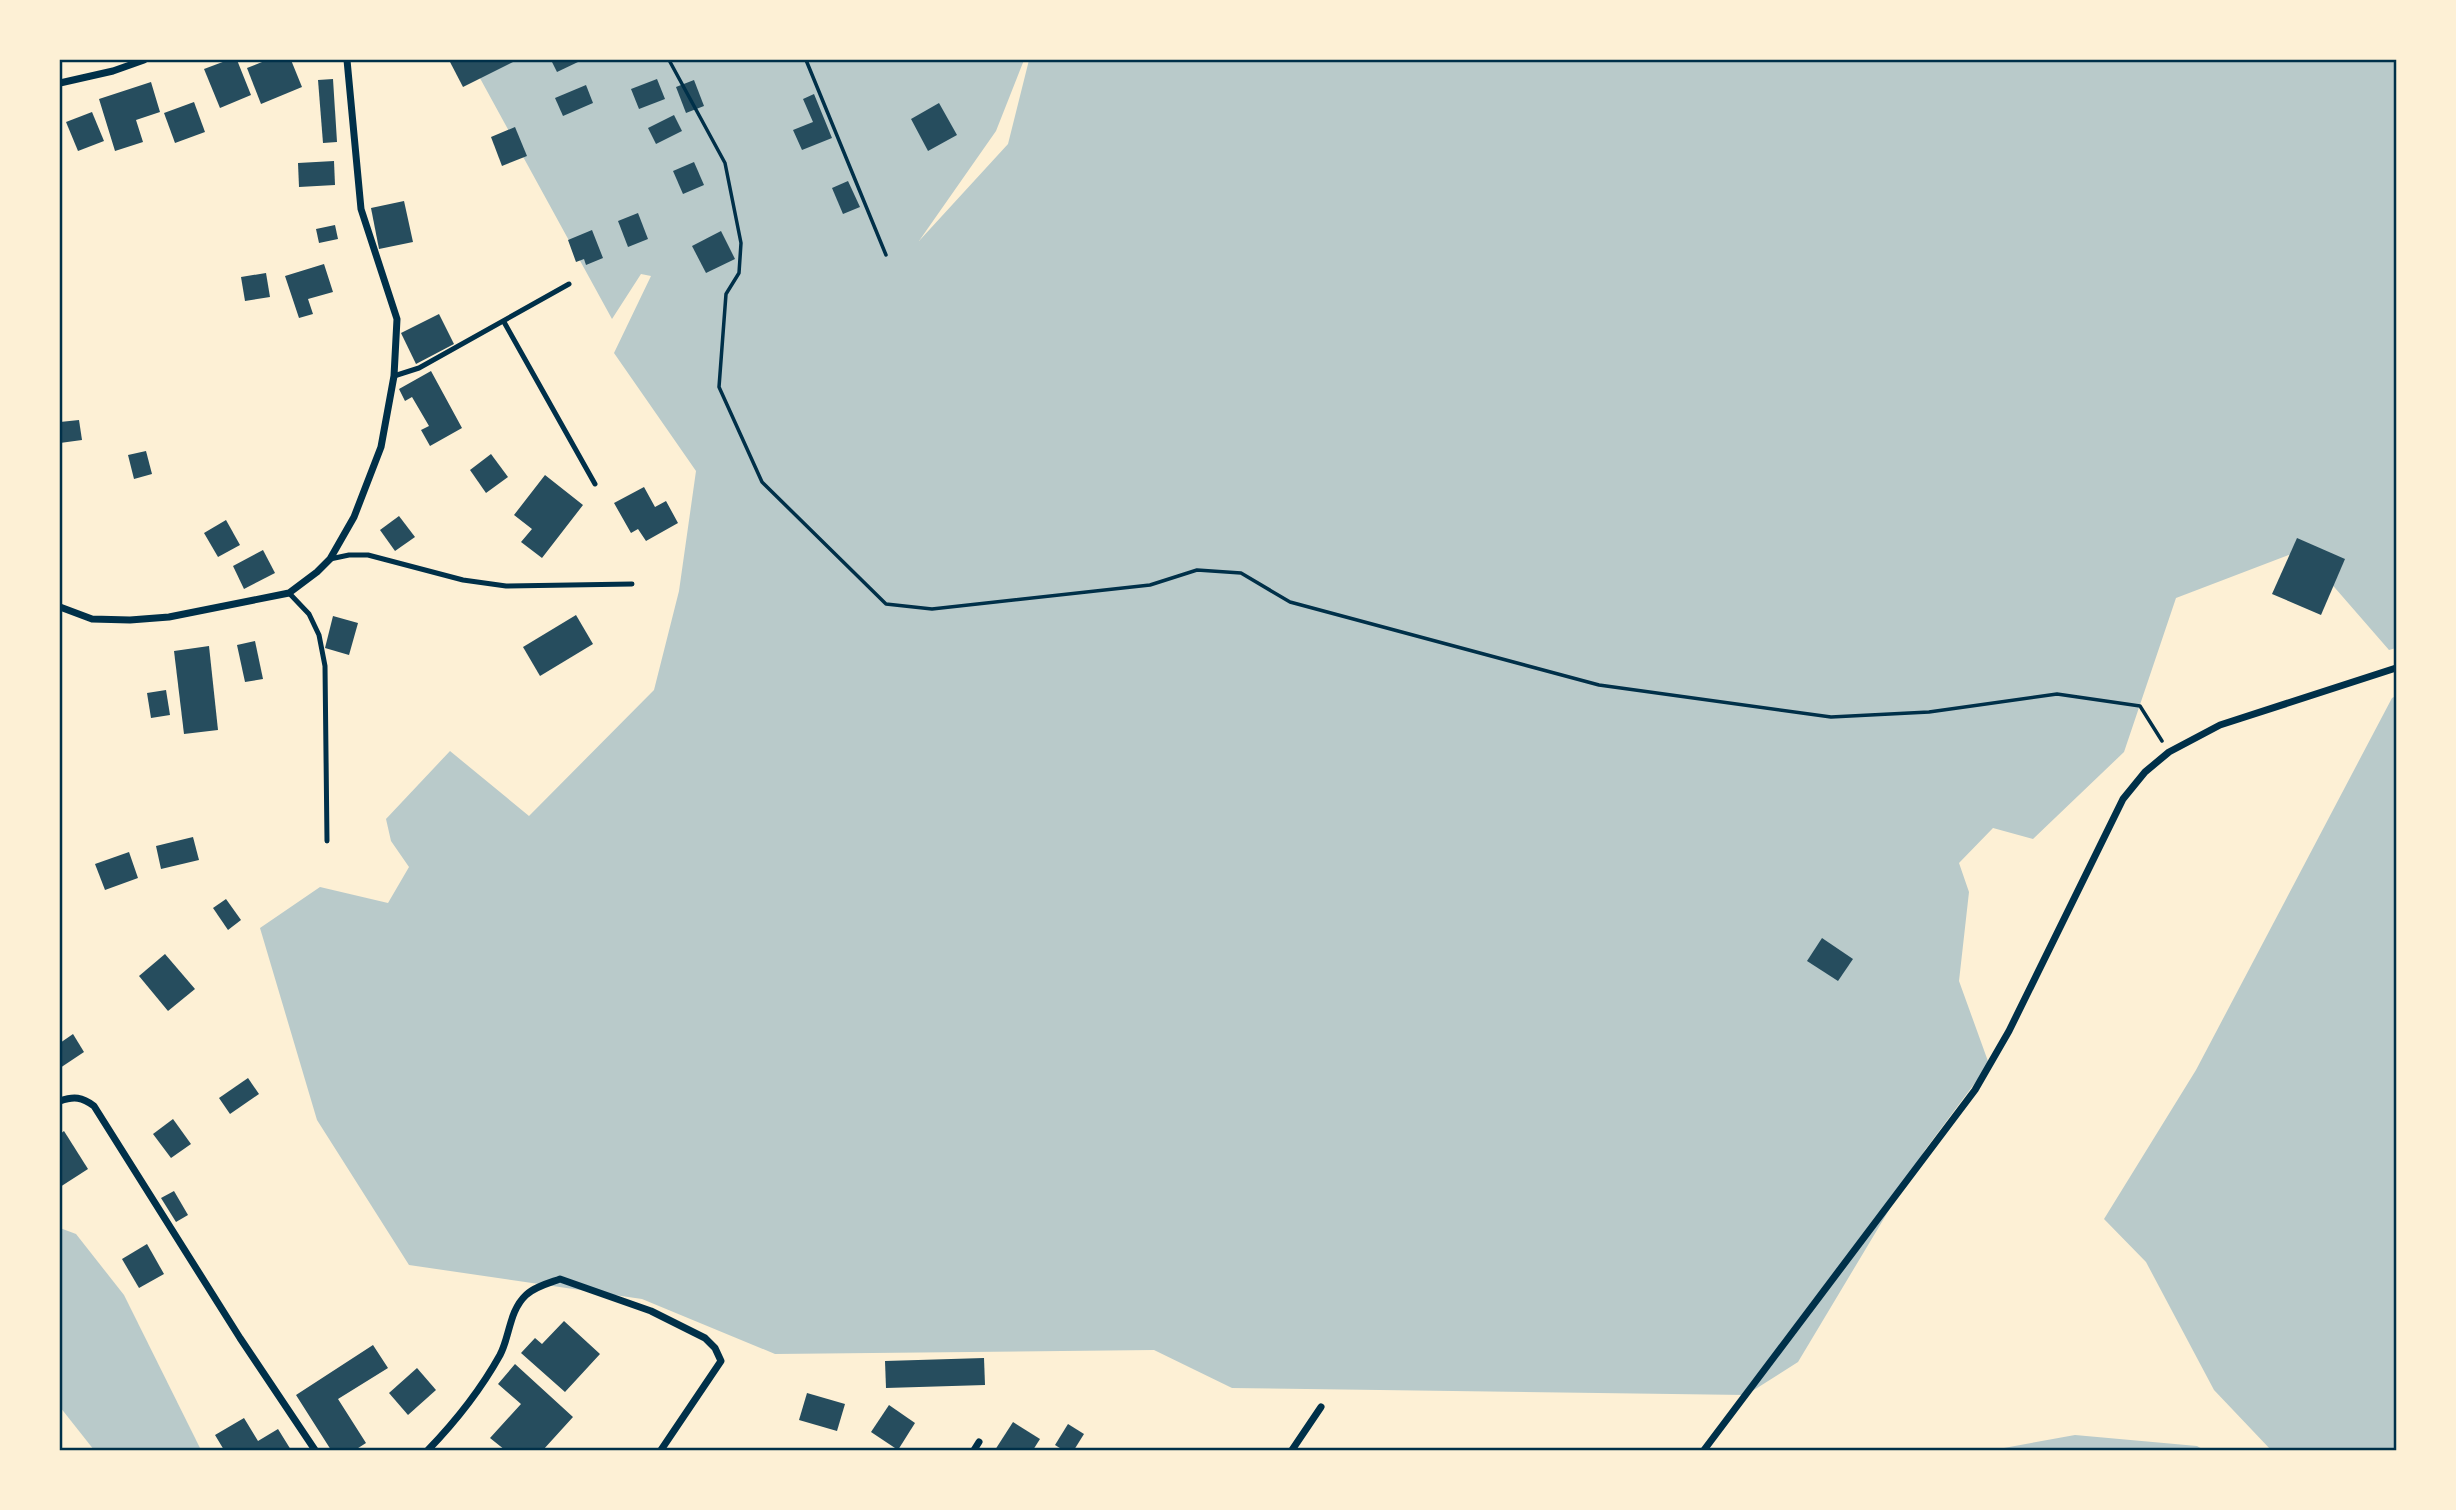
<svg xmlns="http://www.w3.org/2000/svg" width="2456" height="1510" font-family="'PT Sans Narrow',sans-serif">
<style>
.green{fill:#b9caca}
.building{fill:#264d5e}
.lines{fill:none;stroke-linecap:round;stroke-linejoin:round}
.path{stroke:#003049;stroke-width:3.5}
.service{stroke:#003049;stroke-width:5}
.minor{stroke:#003049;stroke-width:7}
.neatline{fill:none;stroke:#003049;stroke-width:2.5}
</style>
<rect width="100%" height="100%" fill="#fdf0d5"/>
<g class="green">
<path d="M 470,60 L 1024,60 L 996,131 L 919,241 L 1008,144 L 1029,60 L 2396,60 L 2396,648 L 2389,650 L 2302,550 L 2176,598 L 2124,752 L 2033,839 L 1993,828 L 1959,863 L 1969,892 L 1959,981 L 1989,1064 L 1925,1150 L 1798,1362 L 1746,1395 L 1232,1388 L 1154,1350 L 775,1354 L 642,1299 L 409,1265 L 317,1120 L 260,928 L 320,887 L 388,903 L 409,867 L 391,841 L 386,819 L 450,751 L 529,816 L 654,690 L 679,591 L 696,471 L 614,353 L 651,276 L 641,274 L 612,319 Z"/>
<path d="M 2396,696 L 2396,1450 L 2271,1450 L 2214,1390 L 2146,1262 L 2104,1219 L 2196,1070 L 2392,698 Z"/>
<path d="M 60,1228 L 76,1234 L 124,1295 L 201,1450 L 94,1450 L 60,1407 Z"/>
<path d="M 2075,1435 L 2197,1446 L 2204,1450 L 1993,1450 Z"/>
</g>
<g class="building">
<path d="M 228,60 L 237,60 L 251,95 L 220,108 L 204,69 Z"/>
<path d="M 267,60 L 291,60 L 302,87 L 261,104 L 247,68 Z"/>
<path d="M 449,60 L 511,60 L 513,62 L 463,87 Z"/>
<path d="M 551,60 L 577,60 L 578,62 L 557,72 Z"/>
<path d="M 333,79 L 337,142 L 323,143 L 318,80 Z"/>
<path d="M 657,79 L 665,99 L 639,109 L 631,89 Z"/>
<path d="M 694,80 L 704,106 L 686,113 L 676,87 Z"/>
<path d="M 151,82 L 160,112 L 136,120 L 143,142 L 115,151 L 99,99 Z"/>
<path d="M 586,85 L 593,103 L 563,116 L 555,98 Z"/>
<path d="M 814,94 L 832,138 L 802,150 L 793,130 L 813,122 L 803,99 Z"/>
<path d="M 194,102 L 205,132 L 175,143 L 164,113 Z"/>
<path d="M 939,103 L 957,135 L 928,151 L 911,119 Z"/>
<path d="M 92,112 L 104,141 L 78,151 L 66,122 Z"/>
<path d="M 674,115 L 682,131 L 656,144 L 648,128 Z"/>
<path d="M 515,127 L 527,156 L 502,166 L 491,137 Z"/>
<path d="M 334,161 L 335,185 L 299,187 L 298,163 Z"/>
<path d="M 694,162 L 704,185 L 683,194 L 673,171 Z"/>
<path d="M 848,181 L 860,207 L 843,214 L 832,188 Z"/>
<path d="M 404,201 L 413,242 L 379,249 L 371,208 Z"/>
<path d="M 638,213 L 648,239 L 628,247 L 618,221 Z"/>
<path d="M 335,225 L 338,239 L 319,243 L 316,229 Z"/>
<path d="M 592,230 L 603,258 L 586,265 L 584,259 L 576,262 L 568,240 Z"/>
<path d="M 721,231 L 735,259 L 706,273 L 692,246 Z"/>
<path d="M 324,264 L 333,292 L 308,299 L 313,314 L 299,318 L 285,276 Z"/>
<path d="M 266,273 L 270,297 L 245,301 L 241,277 Z"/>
<path d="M 439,314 L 454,344 L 416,364 L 401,333 Z"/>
<path d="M 431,371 L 462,428 L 430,446 L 421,430 L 429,426 L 412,397 L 405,401 L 399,389 Z"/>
<path d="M 79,420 L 82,440 L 60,443 L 60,422 Z"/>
<path d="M 146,451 L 152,474 L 134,479 L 128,455 Z"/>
<path d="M 491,454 L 508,477 L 486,493 L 470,470 Z"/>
<path d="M 545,475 L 583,505 L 542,558 L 521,542 L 532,529 L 514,515 Z"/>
<path d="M 644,487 L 655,507 L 666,501 L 678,523 L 646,541 L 638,529 L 631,533 L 614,503 Z"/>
<path d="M 399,516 L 415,537 L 395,551 L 380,530 Z"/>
<path d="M 226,520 L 240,545 L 218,557 L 204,533 Z"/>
<path d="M 2297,538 L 2345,559 L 2321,615 L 2272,594 Z"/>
<path d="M 263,550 L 275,573 L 244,589 L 233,566 Z"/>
<path d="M 576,615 L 593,644 L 540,676 L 523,647 Z"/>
<path d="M 333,616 L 358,623 L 349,655 L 325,648 Z"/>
<path d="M 255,641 L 263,679 L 245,682 L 237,645 Z"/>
<path d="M 209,646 L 218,730 L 184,734 L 174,651 Z"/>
<path d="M 166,690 L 170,715 L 151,718 L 147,693 Z"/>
<path d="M 193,837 L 199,860 L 161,869 L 156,846 Z"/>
<path d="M 129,852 L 138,878 L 105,890 L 95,864 Z"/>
<path d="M 226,899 L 241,920 L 228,930 L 213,908 Z"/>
<path d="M 1822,938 L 1853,959 L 1838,981 L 1807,961 Z"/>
<path d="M 165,954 L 195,989 L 168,1011 L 139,976 Z"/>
<path d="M 73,1034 L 84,1052 L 60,1068 L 60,1043 Z"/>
<path d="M 248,1078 L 259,1094 L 230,1114 L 219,1098 Z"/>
<path d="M 173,1119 L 191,1144 L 171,1158 L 153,1134 Z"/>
<path d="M 64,1131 L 88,1169 L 60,1187 L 60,1134 Z"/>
<path d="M 174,1191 L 188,1215 L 176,1222 L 161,1198 Z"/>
<path d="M 147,1244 L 164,1274 L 139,1288 L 122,1259 Z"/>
<path d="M 564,1321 L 600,1354 L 565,1392 L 521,1353 L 535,1338 L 542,1344 Z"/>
<path d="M 373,1345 L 388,1368 L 338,1399 L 366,1443 L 355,1450 L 331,1450 L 296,1395 Z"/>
<path d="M 984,1358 L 985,1385 L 886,1388 L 885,1361 Z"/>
<path d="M 515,1364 L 573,1417 L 543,1450 L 505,1450 L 490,1438 L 521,1404 L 498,1384 Z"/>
<path d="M 417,1368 L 436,1390 L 408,1415 L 389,1393 Z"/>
<path d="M 807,1393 L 845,1404 L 837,1431 L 799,1420 Z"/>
<path d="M 889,1405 L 915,1423 L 898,1450 L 871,1432 Z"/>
<path d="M 244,1418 L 258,1441 L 278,1429 L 291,1450 L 224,1450 L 215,1435 Z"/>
<path d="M 1013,1422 L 1040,1439 L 1033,1450 L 995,1450 Z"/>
<path d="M 1068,1424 L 1084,1434 L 1074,1450 L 1063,1450 L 1055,1445 Z"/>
</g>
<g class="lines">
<g class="path">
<path d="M 669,60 L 725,163 L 741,243 L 739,273 L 726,294 L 719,387 L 762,482 L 886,604 L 932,609 L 1150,585 L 1197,570 L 1241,573 L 1290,602 L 1599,685 L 1831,717 L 1929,712 L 2057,694 L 2140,706 L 2162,741"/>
<path d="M 806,60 L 886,255"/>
</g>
<g class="service">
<path d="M 504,322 L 595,484"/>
<path d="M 394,376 L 419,368 L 569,284"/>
<path d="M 330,559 L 349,555 L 368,555 L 463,580 L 506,586 L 632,584"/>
<path d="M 289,593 L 309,614 L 319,635 L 325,666 L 327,841"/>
</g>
<g class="minor">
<path d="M 60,83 L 113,71 L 144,60"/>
<path d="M 60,607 L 92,619 L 130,620 L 169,617 L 289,593 L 317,572 L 330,559 L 354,517 L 381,447 L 394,376 L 397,319 L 361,209 L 347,60"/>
<path d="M 60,1101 C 74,1096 82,1097 94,1106 L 240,1338 L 315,1450"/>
<path d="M 428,1450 C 456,1421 480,1391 500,1355 C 510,1336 509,1311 526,1295 C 534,1287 549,1283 560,1279 L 651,1311 L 705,1338 L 715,1348 L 721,1361 L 661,1450"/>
<path d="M 974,1450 L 979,1442"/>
<path d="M 1292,1450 L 1321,1407"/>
<path d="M 1704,1450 L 1975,1090 L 2009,1031 L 2123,799 L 2145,772 L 2169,752 L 2220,725 L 2396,668"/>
</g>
</g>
<rect width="2456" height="1510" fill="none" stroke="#fdf0d5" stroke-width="122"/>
<rect x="61" y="61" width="2334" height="1388" class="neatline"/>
</svg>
